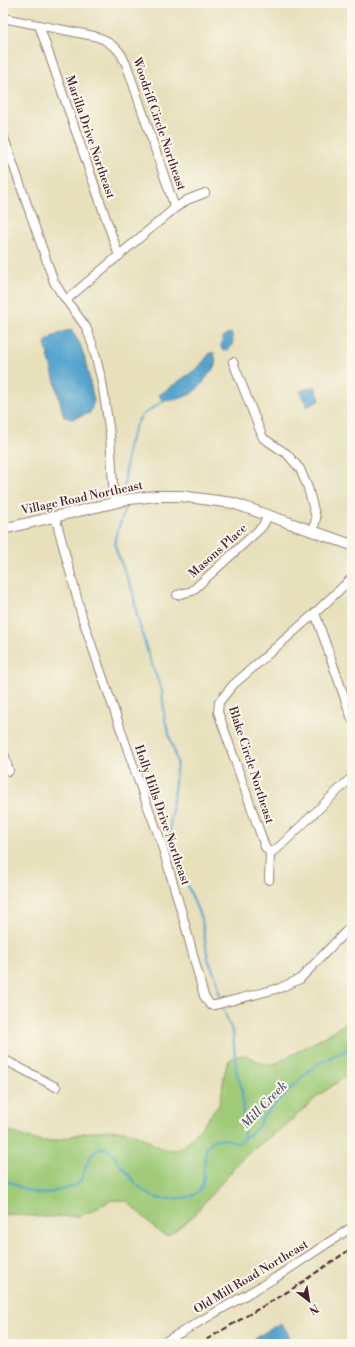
<svg xmlns="http://www.w3.org/2000/svg" width="355" height="1347" font-family="'Libre Bodoni',serif">
<style>
.green{fill:#9fcb78;stroke:#747552}
.water{fill:#52a3cd;stroke:#4e617c}
.lines{fill:none;stroke-linecap:round;stroke-linejoin:round}
.stream{stroke:#52a3cd;stroke-width:2}
.minor-casing{stroke:#988073;stroke-width:10}
.major-casing{stroke:#988073;stroke-width:12}
.minor{stroke:#fff;stroke-width:8}
.major{stroke:#fff;stroke-width:10}
.rail{stroke:#4a1f2b;stroke-width:2;stroke-dasharray:6 3;stroke-linecap:butt}
.labels{text-anchor:middle;dominant-baseline:central;stroke-width:4;stroke-linejoin:round;paint-order:stroke}
.street-label{font-size:12px;fill:#4a1f2b;stroke:#fbf7ec}
.water-label{font-size:13px;font-style:italic;fill:#4d546c;stroke:#fbf7ec}
</style>
<rect width="100%" height="100%" fill="#fbf7ec"/>
<filter id="ink" filterUnits="userSpaceOnUse"><feTurbulence type="fractalNoise" baseFrequency=".025" numOctaves="2"/><feDisplacementMap in="SourceGraphic" scale="8" xChannelSelector="R" yChannelSelector="G"/><feConvolveMatrix kernelMatrix="1 2 1 2 8 2 1 2 1" color-interpolation-filters="sRGB"/></filter>
<filter id="wash" filterUnits="userSpaceOnUse"><feTurbulence type="fractalNoise" baseFrequency=".012" numOctaves="4" result="noise"/><feDisplacementMap in="SourceGraphic" scale="16" xChannelSelector="R" yChannelSelector="G"/><feGaussianBlur stdDeviation="0.9" result="paint"/><feColorMatrix in="noise" values="0 0 0 0 0 0 0 0 0 0 0 0 0 0 0 0 0 1.4 0 .05"/><feComposite in="paint" operator="in"/></filter>
<g filter="url(#wash)">
<rect width="100%" height="100%" fill="#e7e0bb"/>
<path class="green" d="M 352,1019 L 352,1073 L 342,1079 L 318,1096 L 283,1128 L 273,1134 L 244,1157 L 190,1219 L 168,1236 L 160,1233 L 127,1201 L 111,1200 L 93,1211 L 80,1216 L 46,1217 L 3,1214 L 3,1129 C 18,1134 34,1142 50,1141 C 60,1141 70,1136 79,1134 C 93,1131 110,1129 125,1131 C 143,1133 161,1155 178,1149 C 191,1144 209,1116 219,1105 C 224,1091 222,1075 228,1062 C 230,1059 232,1058 235,1057 C 248,1051 252,1060 264,1064 C 269,1065 274,1064 279,1062 L 324,1037 Z"/>
<g class="water">
<path d="M 71,330 L 80,344 L 85,359 L 94,401 L 90,413 L 72,419 L 64,417 L 45,343 C 51,335 62,332 71,330 Z"/>
<path d="M 231,333 C 234,341 234,347 225,351 L 222,350 L 221,346 L 223,337 L 227,334 Z"/>
<path d="M 210,353 L 214,353 C 218,369 213,367 206,378 C 204,380 203,384 200,386 C 192,396 175,402 162,400 L 159,395 L 198,368 Z"/>
<path d="M 315,386 L 320,400 L 307,407 L 300,391 Z"/>
<path d="M 279,1324 C 287,1327 289,1336 291,1344 L 246,1344 L 254,1341 L 257,1337 Z"/>
</g>
<g class="lines">
<g class="stream">
<path d="M 124,490 L 128,447 L 135,427 L 142,415 L 152,409 L 165,399"/>
<path d="M 125,509 L 115,538 L 116,550 L 133,592 L 137,616 L 149,657 L 162,691 L 165,720 L 177,762 L 170,829 L 173,846 L 178,862 L 202,921 L 208,959 L 217,980 L 221,1001"/>
<path d="M 223,1008 L 233,1033 L 236,1069 L 242,1090 L 244,1139"/>
<path d="M 3,1180 C 16,1183 27,1193 41,1194 C 48,1194 58,1190 65,1189 C 71,1187 78,1185 81,1180 C 87,1165 87,1155 102,1147 C 104,1148 107,1149 110,1151 C 114,1154 116,1159 119,1163 C 128,1174 142,1194 157,1198 C 164,1200 173,1199 181,1198 C 217,1194 197,1165 208,1145 C 210,1143 213,1141 215,1139 L 227,1139 L 237,1143 L 244,1139 L 257,1128 L 263,1117 L 278,1101 L 311,1069 L 322,1062 L 352,1047"/>
</g>
</g>
</g>
<g filter="url(#ink)">
<g class="lines">
<g class="minor-casing">
<g id="minor">
<path d="M 3,18 L 94,36 L 103,39 L 116,48 L 121,54 L 127,66 L 175,208"/>
<path d="M 39,25 L 119,256"/>
<path d="M 3,135 L 54,282 L 61,293 L 86,327 L 93,346 L 102,382 L 110,434 L 114,502"/>
<path d="M 66,300 L 175,208 L 187,200 L 205,193"/>
<path d="M 233,362 L 263,438 L 287,454 L 300,469 L 308,488 L 316,518 L 313,532"/>
<path d="M 55,516 L 83,620 L 143,794 L 160,839 L 183,917 L 204,996 L 210,1005 L 215,1005 L 280,988 L 300,979 L 352,925"/>
<path d="M 177,595 L 192,591 L 262,527 L 268,516"/>
<path d="M 315,613 L 352,578"/>
<path d="M 352,719 L 315,613 L 233,685 L 219,702 L 218,712 L 224,729 L 265,847 L 270,853 L 278,848 L 352,777"/>
<path d="M 3,750 L 9,771"/>
<path d="M 269,880 L 270,853"/>
<path d="M 3,1059 L 56,1087"/>
<path d="M 161,1344 L 275,1278 L 352,1227"/>
</g>
</g>
<g class="major-casing">
<path id="major" d="M 3,529 L 130,499 L 156,496 L 180,496 L 233,503 L 352,545"/>
</g>
<use href="#minor" class="minor"/>
<use href="#major" class="major"/>
<path class="rail" d="M 199,1344 L 292,1289 L 352,1248"/>
</g>
</g>
<g class="labels">
<g class="street-label">
<text transform="translate(159 124) rotate(71)">Woodriff Circle Northeast</text>
<text transform="translate(90 137) rotate(71)">Marilla Drive Northeast</text>
<text transform="translate(82 498) rotate(-12)">Village Road Northeast</text>
<text transform="translate(218 551) rotate(-42)">Masons Place</text>
<text transform="translate(251 765) rotate(72)">Blake Circle Northeast</text>
<text transform="translate(162 815) rotate(71)">Holly Hills Drive Northeast</text>
<text transform="translate(251 1277) rotate(-31)">Old Mill Road Northeast</text>
</g>
<g class="water-label">
<text transform="translate(264 1105) rotate(-46)">Mill Creek</text>
</g>
</g>
<rect width="355" height="1347" fill="none" stroke="#fbf7ec" stroke-width="16"/>
<g transform="translate(309 1301) rotate(149)" stroke="#fbf7ec" stroke-width="3" paint-order="stroke">
<path d="M0-3L7 15L0 10L-7 15Z" fill="#4a1f2b"/>
<text y="-6" font-size="11" font-weight="bold" text-anchor="middle" fill="#4a1f2b">N</text>
</g>
</svg>
